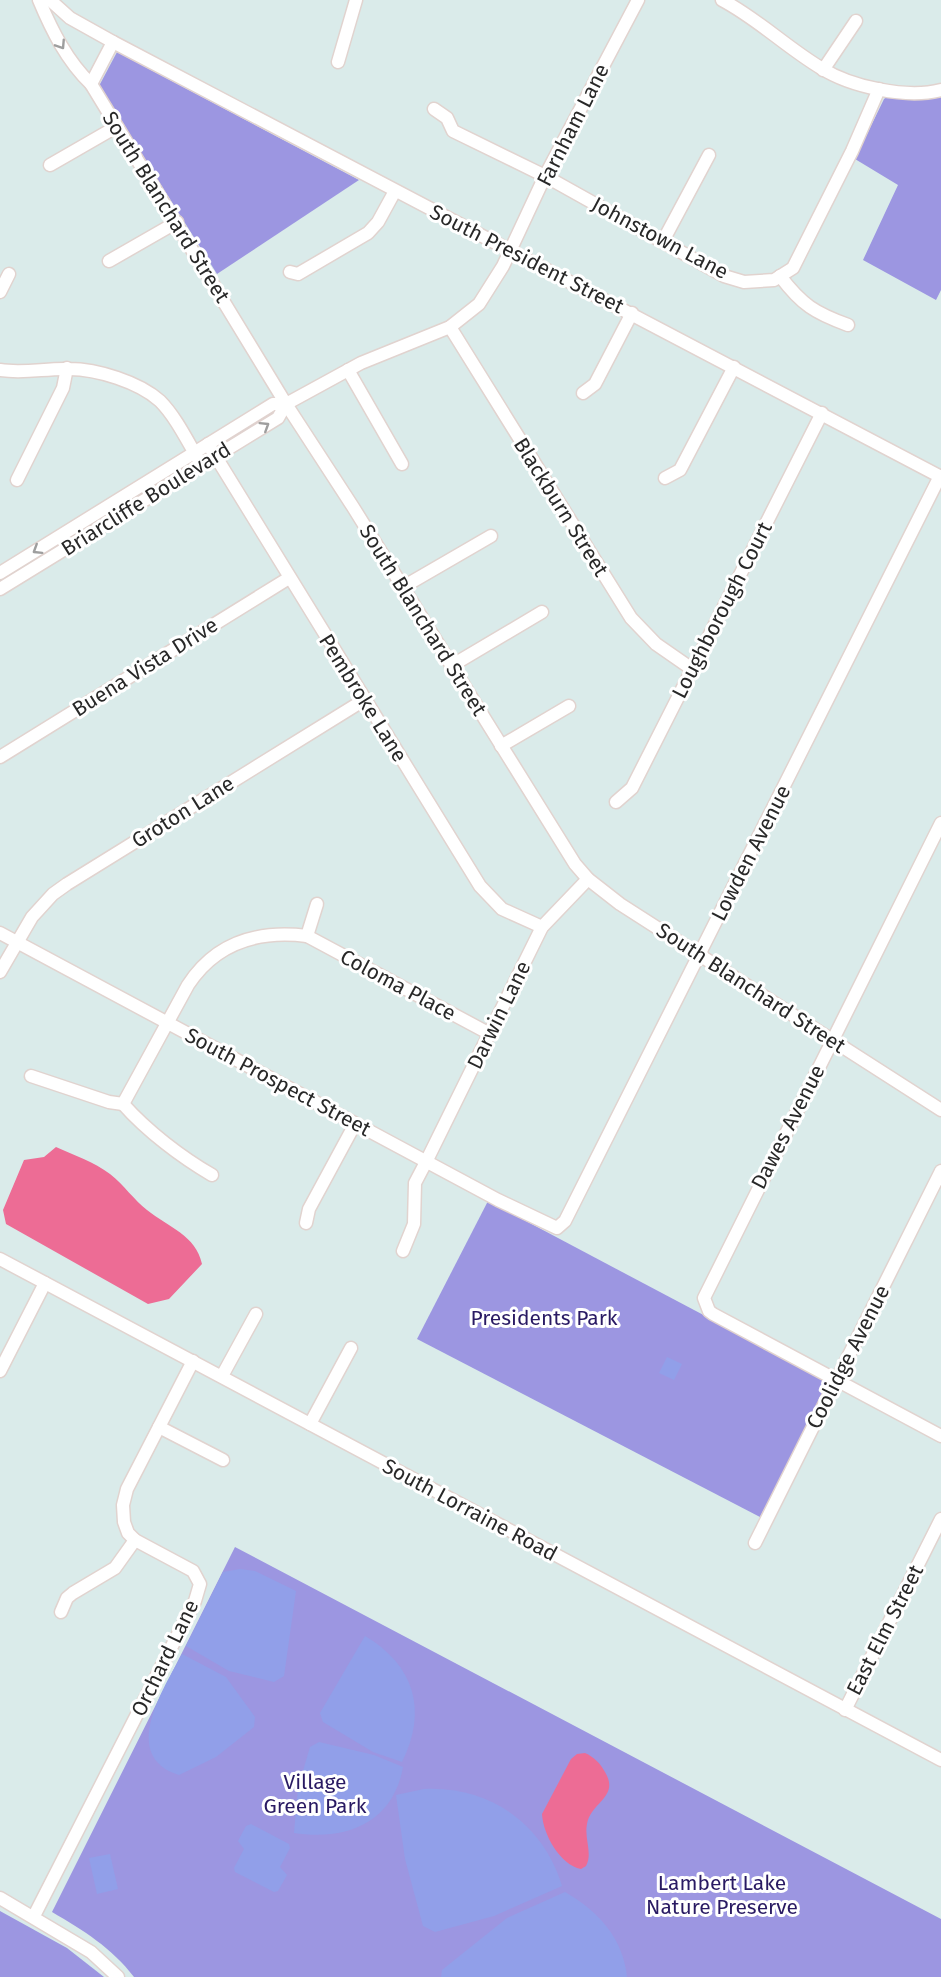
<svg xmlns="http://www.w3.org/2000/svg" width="941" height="1977" font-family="'Fira Sans',sans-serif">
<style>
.green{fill:#9c96e1}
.pitch{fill:#919fe9}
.water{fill:#ed6c95}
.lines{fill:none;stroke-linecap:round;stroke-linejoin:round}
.minor-casing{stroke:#e1d3cf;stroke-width:15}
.minor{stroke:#fff;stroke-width:12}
.oneway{stroke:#9e9e9e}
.labels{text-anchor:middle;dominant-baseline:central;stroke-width:6;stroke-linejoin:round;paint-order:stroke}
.street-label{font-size:21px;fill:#282828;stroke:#fff}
.park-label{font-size:21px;fill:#291a63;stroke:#fff}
</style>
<rect width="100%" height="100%" fill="#daebea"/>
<g class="green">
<path d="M 117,52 L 359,180 L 217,274 L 99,86 Z"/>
<path d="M 890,95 L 908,99 L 941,95 L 941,290 L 936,300 L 863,260 L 898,185 L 855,159 L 884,99 Z"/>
<path d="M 273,411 L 275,414 L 224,442 L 224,441 Z"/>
<path d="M 191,461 L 193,464 L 0,584 L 0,578 Z"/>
<path d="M 488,1201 L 830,1382 L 760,1517 L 417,1339 Z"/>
<path d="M 235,1547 L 941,1919 L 941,1977 L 134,1977 C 112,1948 83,1930 52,1912 Z"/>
<path d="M 0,1911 L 67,1948 L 104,1977 L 0,1977 Z"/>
</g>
<g class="pitch">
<path d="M 667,1357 L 682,1364 L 674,1380 L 659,1373 Z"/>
<path d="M 240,1569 L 255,1571 L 296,1591 L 284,1676 L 274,1682 L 229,1671 L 186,1646 L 223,1572 Z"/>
<path d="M 365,1636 C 414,1665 428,1710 402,1762 L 373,1752 L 323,1722 L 320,1713 Z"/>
<path d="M 182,1654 L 226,1677 L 255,1717 L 254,1727 L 216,1757 L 179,1775 C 119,1756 164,1688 182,1654 Z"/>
<path d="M 319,1742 L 374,1755 L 403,1767 C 393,1823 346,1841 294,1833 L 298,1788 L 310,1747 Z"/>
<path d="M 424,1789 C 489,1786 543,1823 562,1886 L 494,1916 L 435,1932 L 423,1926 L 405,1859 L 396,1795 Z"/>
<path d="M 251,1824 L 289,1844 L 290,1848 L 280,1867 L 287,1875 L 278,1891 L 274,1892 L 235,1872 L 234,1868 L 244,1849 L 238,1841 L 246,1826 Z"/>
<path d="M 110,1854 L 118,1889 L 97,1894 L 89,1858 Z"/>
<path d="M 565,1892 C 598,1911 623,1938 627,1977 L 441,1977 L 442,1970 L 507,1918 Z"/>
</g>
<g class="water">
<path d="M 56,1147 C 74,1155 94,1162 110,1174 C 124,1185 134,1200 147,1210 C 168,1227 196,1235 202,1264 L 169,1299 L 148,1304 L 6,1224 L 3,1210 L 24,1160 L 44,1157 Z"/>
<path d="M 585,1753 C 594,1757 600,1763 605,1772 C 620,1797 591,1802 587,1824 C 584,1839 593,1853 586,1866 L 581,1869 C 560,1865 543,1834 542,1814 L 571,1759 L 577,1754 Z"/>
</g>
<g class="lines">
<g class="minor-casing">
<g id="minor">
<path d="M 39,0 C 52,31 67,61 91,84 L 286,404 L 353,507 L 575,864 L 588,879 L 620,904 L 941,1110"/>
<path d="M 50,0 L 70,18 L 113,42 L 941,477"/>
<path d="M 722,0 C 758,19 786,47 821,68 C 851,87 907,99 941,90"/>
<path d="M 338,62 L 356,0"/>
<path d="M 823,70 L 856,21"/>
<path d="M 91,84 L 113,42"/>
<path d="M 434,109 L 447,118 L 453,131 L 545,176 L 724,276 L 744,282 L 774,280 L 793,268 L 852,151 L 879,89"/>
<path d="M 50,165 L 116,127"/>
<path d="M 663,241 L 709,155"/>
<path d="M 109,261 L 177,222"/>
<path d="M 290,272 L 298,274 L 368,233 L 378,222 L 395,191"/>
<path d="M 780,276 C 802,305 815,313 848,325"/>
<path d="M 0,292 L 9,274"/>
<path d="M 450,327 L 631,618 L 656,644 L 692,669"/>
<path d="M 0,370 C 24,374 46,368 69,369 C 97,369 139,382 160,401 C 175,416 187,440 198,459"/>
<path d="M 348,370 L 402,464"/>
<path d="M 583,393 L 595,384 L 632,313"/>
<path d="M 208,444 L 480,886 L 502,909 L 542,927"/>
<path d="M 665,478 L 680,470 L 734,367"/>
<path d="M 17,480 L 63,388 L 67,368"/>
<path d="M 0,573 L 273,404 L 286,404 L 361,363 L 450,327 L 479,304 L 503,266 L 545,176 L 638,0"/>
<path d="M 403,587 L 491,536"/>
<path d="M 0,589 L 278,418 L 286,404"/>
<path d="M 451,666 L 542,612"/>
<path d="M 501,746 L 569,706"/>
<path d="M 0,757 L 289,578"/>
<path d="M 616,802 L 632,788 L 822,413"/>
<path d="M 941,823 L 704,1298 L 709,1311 L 713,1314 L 941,1436"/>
<path d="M 0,933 L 498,1200 L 557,1228 L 565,1221 L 940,476"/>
<path d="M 307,936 L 317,904"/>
<path d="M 0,972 L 32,917 L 53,894 L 67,884 L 364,700"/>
<path d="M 31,1076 L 109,1102 L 123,1104"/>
<path d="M 123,1104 L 188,985 C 216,942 258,930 307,936 L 490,1034"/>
<path d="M 123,1104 C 147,1131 181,1157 212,1175"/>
<path d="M 306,1223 L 309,1209 L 355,1124"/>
<path d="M 403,1251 L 414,1224 L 415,1183 L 426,1162 L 542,927 L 588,879"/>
<path d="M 0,1259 L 941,1760"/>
<path d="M 0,1371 L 45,1283"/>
<path d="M 222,1376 L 256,1314"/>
<path d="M 310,1424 L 351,1348"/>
<path d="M 159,1427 L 223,1460"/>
<path d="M 755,1543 L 941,1171"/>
<path d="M 61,1612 L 67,1598 L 73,1593 L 115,1568 L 135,1540"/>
<path d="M 845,1710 L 941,1519"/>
<path d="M 0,1898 L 91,1952 L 118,1977"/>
<path d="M 34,1916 L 195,1601 L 200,1584 L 193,1571 L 135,1540 L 128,1533 L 124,1522 L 123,1505 L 127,1489 L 193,1361"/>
</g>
</g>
<use href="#minor" class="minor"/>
</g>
<defs><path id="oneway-chevron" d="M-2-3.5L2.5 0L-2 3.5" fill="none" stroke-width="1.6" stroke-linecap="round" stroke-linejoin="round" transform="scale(1.5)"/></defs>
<g class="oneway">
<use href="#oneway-chevron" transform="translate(61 45) rotate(57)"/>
<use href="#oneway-chevron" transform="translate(265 426) rotate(-32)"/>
<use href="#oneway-chevron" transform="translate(37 550) rotate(148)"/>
</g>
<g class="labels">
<g class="street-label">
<text transform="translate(573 125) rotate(-63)">Farnham Lane</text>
<text transform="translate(166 207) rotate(58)">South Blanchard Street</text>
<text transform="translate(660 238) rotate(28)">Johnstown Lane</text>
<text transform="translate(527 259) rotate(27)">South President Street</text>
<text transform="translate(146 499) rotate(-32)">Briarcliffe Boulevard</text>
<text transform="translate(561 507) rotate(58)">Blackburn Street</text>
<text transform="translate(722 610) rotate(-63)">Loughborough Court</text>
<text transform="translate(423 620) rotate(58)">South Blanchard Street</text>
<text transform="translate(145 667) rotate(-32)">Buena Vista Drive</text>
<text transform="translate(363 698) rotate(58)">Pembroke Lane</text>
<text transform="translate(183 812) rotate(-32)">Groton Lane</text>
<text transform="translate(751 853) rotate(-63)">Lowden Avenue</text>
<text transform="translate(398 985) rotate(28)">Coloma Place</text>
<text transform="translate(751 988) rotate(33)">South Blanchard Street</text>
<text transform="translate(499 1015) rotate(-64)">Darwin Lane</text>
<text transform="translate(278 1082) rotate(28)">South Prospect Street</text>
<text transform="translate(788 1127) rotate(-63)">Dawes Avenue</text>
<text transform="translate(848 1357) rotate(-63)">Coolidge Avenue</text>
<text transform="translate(470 1510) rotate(28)">South Lorraine Road</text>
<text transform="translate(885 1630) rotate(-63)">East Elm Street</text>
<text transform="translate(165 1658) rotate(-64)">Orchard Lane</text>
</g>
<g class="park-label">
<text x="544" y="1318">Presidents Park</text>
<text x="315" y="1782">Village<tspan x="315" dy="24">Green Park</tspan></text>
<text x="722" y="1883">Lambert Lake<tspan x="722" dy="24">Nature Preserve</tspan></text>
</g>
</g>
</svg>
